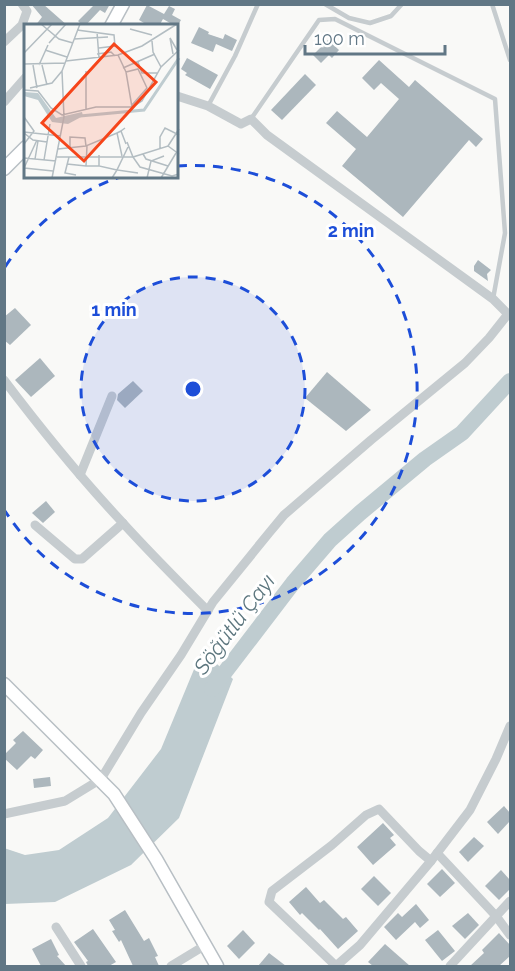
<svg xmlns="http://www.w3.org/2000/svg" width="515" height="971" font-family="Raleway,sans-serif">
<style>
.water{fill:#bfccd0}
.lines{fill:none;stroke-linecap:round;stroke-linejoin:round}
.river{stroke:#bfccd0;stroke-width:16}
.building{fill:#acb7bd}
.secondary-casing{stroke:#b8bfc4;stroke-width:15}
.lane{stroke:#c6cccf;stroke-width:4.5}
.street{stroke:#c6cccf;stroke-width:9}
.secondary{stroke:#fff;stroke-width:12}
.ring{fill:none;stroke:#1d4ed8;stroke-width:3;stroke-dasharray:10 8}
.labels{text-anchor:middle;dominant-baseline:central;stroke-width:6;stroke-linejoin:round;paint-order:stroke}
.water-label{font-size:21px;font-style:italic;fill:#5c767e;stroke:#fff}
.inset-river{fill:none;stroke:#bfccd0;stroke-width:3}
.inset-road{fill:none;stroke:#b3bdc2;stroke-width:1.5}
.view{fill:#f6451a;fill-opacity:0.15;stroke:#f6451a;stroke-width:3}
.inset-edge{fill:none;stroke:#617785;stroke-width:3}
.centre{fill:#1d4ed8;stroke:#fff;stroke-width:3}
.ring-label{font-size:18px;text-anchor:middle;font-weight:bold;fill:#1d4ed8;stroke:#fff;stroke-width:6;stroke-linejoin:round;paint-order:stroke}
</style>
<rect width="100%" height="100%" fill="#f9f9f7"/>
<path class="water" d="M 202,650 L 233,679 L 179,818 L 131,865 L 55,902 L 5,904 L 4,848 L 25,855 L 59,850 L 108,818 L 161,749 Z"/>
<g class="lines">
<path class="river" d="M 212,689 L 293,583 L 330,540 L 360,513 L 425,459 L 462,433 L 510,381"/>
</g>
<g class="building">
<path d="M 31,4 L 43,4 L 68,26 L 35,26 L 42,17 Z"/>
<path d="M 90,4 L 110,4 L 105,13 L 100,10 L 85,26 L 83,26 L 78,21 L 93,6 Z"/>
<path d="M 147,5 L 164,14 L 169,6 L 175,9 L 172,15 L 181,20 L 177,27 L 163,19 L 159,26 L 143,26 L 144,23 L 139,20 Z"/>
<path d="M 199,27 L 209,32 L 208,34 L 223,39 L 225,34 L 237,40 L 232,51 L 216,44 L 213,52 L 191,43 Z"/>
<path d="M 328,40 L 339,50 L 332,58 L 329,55 L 321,63 L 313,55 Z"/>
<path d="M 187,58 L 218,75 L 210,89 L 185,75 L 187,73 L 181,69 Z"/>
<path d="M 379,60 L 409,87 L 415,80 L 483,139 L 476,147 L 469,140 L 403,217 L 342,166 L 356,149 L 326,123 L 337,111 L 367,137 L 399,99 L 381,83 L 374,90 L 362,78 Z"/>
<path d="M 305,74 L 316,85 L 282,120 L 271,110 Z"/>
<path d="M 478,260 L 491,270 L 487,274 L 488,281 L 474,271 L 474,266 Z"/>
<path d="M 15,308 L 31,325 L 10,345 L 4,340 L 4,317 Z"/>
<path d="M 40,358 L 55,376 L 31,397 L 15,380 Z"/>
<path d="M 327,372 L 371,410 L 346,431 L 305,398 Z"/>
<path d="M 133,381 L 143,391 L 125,408 L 117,400 L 118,394 Z"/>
<path d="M 46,501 L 55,512 L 43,523 L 32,513 Z"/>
<path d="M 23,731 L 43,750 L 35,759 L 31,756 L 17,770 L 4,758 L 4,755 L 16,743 L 13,740 Z"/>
<path d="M 50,777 L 51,786 L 34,788 L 33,779 Z"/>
<path d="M 504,806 L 510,813 L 510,821 L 498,834 L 487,822 Z"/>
<path d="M 383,823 L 394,835 L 390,838 L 396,845 L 373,865 L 357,847 Z"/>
<path d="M 474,837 L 484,846 L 468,862 L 459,852 Z"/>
<path d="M 442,869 L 455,883 L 440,897 L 427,884 Z"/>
<path d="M 501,870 L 510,880 L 510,889 L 499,900 L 485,886 Z"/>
<path d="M 374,876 L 391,893 L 378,906 L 361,889 Z"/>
<path d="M 306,887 L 320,903 L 324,900 L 343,919 L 346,917 L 358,931 L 338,949 L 320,929 L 319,930 L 302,913 L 300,915 L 289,902 Z"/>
<path d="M 416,904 L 429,920 L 420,928 L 415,922 L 396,940 L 384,927 L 398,913 L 402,917 Z"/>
<path d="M 125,910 L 144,941 L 149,938 L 158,956 L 155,957 L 159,966 L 133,966 L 121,940 L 119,942 L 112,931 L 115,930 L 109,920 Z"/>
<path d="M 468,913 L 479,925 L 465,939 L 452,926 Z"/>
<path d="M 93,929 L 116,962 L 109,966 L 88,966 L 86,962 L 88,961 L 74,942 Z"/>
<path d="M 243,930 L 255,943 L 239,959 L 227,946 Z"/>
<path d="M 438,930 L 455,951 L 442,961 L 425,940 Z"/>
<path d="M 499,933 L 510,945 L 510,956 L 499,966 L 470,966 L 484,953 L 482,950 Z"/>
<path d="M 51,939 L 59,955 L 57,956 L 66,966 L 41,966 L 32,949 Z"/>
<path d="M 385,944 L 410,966 L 373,966 L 368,962 Z"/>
<path d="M 269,953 L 286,966 L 258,966 Z"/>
</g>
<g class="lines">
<g class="secondary-casing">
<g id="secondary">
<path d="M 111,26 L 123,4"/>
<path d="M 4,169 L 26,147"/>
<path d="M 4,684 L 114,794 L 156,859 L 217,966"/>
</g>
</g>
<g class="lane">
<path d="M 325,4 L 349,18 L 370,23 L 391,16 L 402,4"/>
<path d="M 492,4 L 510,60"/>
<path d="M 208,106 L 235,56 L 258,4"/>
<path d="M 251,119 L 319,20 L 335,19 L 495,99 L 505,233 L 493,299"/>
</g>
<g class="street">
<path d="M 4,42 L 22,25 L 27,11 L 22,4"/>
<path d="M 4,102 L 26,77"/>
<path d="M 4,380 C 41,429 80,477 122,522 C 150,553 179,582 208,611"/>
<path d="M 80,475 L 112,396"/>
<path d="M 35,525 L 75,559 L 82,559 L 123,523"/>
<path d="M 4,814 L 65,801 L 101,779 L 141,713 L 181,655 L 213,602 L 269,533 L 284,515 L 371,440 L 465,363 L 489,338 L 508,314 L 493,299 L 267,135 L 251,119 L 241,124 L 208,106 L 177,96"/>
<path d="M 437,853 L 496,916 L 510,935"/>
<path d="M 56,927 L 81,966"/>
<path d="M 171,966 L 204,946"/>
<path d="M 336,966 L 269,902 L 272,891 L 332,845 L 366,815 L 379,809 L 419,851 L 431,861 L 470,810 L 496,759 L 510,726"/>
<path d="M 336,966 L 360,945 L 431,861"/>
<path d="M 450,966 L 510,901"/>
</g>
<use href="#secondary" class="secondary"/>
</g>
<circle cx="193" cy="389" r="112" fill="#1d4ed8" fill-opacity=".12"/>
<g class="ring">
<circle cx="193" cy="389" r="112"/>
<path d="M5 267A224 224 0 0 1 120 177M177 166A224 224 0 1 1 5 511"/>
</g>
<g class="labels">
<g class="water-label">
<text transform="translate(234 624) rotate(-53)">Söğütlü Çayı</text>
</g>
</g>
<g transform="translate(24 24)">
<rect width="154" height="154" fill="#f9f9f7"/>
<path d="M 0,68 L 14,69 L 32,94 L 58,88 L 59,92 L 44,100 L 28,98 L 14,76 L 0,72 Z" fill="#bfccd0"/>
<path class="inset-river" d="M 56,92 L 120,86 L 155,34"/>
<path class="inset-road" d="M 17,0 L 35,15 L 49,19M 106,5 L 128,11M 53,6 L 90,11 L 91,22 L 75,24M 73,8 L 75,34M 50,15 L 84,13M 128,17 L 129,28 L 137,43M 25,19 L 42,0M 21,26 L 43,33M 0,29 L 28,0M 73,30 L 87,28 L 91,32M 149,30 L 146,14 L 153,26M 42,37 L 94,31 L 118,22 L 153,0M 114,38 L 118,49 L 134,49M 0,40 L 41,39M 9,41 L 13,64M 15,41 L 24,21M 18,41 L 23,61M 99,44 L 131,30M 102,48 L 114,45 L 123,64 L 108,81M 6,64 L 28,59 L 38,47M 0,66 L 14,67 L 27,84 L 38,91 L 72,83 L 108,83 L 102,48 L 94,31M 108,83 L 118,77 L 137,43 L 155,26M 62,85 L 62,47M 0,93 L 10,107 L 0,120M 101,104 L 97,107 L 102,120M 97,107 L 93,109 L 98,132M 0,108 L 37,112M 0,109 L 9,116 L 23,118M 103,118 L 109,133 L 144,122 L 155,130M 63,122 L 62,142 L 75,142M 144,122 L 155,105M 104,123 L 93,146 L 114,149M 46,124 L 46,113 L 61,114 L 62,122 L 93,109M 136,124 L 136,113 L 141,104 L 155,111M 34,125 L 62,122M 119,130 L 122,135 L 144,142M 75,131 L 75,142 L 93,146 L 88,154M 33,133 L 109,133 L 116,143 L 148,152 L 155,150M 45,133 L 41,149 L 52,151M 0,134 L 32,137M 11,135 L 14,117M 20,136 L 26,100M 43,140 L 62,142M 0,144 L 13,116M 0,144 L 29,147M 28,154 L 40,93 L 38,47 L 56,0M 123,154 L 127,137 L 140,132M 137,154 L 152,129"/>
<path class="view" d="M 90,20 L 132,58 L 60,137 L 18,99 Z"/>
<rect width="154" height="154" class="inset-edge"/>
</g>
<circle cx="193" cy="389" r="9" class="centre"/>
<g class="ring-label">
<text x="351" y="237">2 min</text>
<text x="114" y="316">1 min</text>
</g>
<rect width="515" height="971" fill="none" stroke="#617785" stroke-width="12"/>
<path d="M305 45v9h140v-9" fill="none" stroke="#617785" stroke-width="3"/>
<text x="314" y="45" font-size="18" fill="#617785" stroke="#ffffff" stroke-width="4.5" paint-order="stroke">100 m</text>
</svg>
